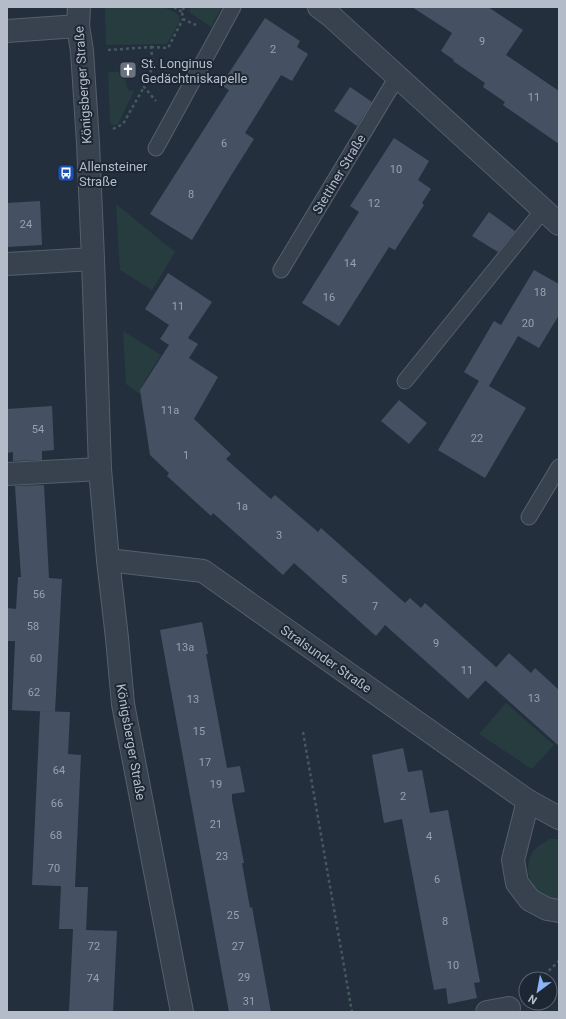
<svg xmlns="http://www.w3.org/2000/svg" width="566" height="1019" font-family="Roboto,sans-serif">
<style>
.green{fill:#263c3f}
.building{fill:#455162}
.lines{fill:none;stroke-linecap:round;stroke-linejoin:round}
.lane-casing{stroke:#565f6c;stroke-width:17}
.street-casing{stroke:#565f6c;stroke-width:24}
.path{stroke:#44595c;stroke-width:2.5;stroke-dasharray:3 3;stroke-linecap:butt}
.lane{stroke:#38414e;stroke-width:15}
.street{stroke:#38414e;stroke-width:22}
.labels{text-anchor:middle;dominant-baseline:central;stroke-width:4;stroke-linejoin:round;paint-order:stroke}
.number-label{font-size:11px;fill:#98a1af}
.poi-label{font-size:13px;fill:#b4bcc9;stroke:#1d2633;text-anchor:start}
.street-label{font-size:13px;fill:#b4bcc9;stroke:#1d2633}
</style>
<rect width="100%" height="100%" fill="#242f3e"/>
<g class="green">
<path d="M 105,7 L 164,7 L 179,15 L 180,21 L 167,44 L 106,45 Z"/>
<path d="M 191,7 L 222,7 L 211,27 L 189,12 Z"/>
<path d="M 108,72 L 123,72 L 128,90 L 134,91 L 118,124 L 114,125 L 110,123 Z"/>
<path d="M 116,204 L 175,252 L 152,290 L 120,270 Z"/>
<path d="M 123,331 L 161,355 L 141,387 L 143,388 L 140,394 L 126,384 Z"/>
<path d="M 506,703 L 554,745 L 532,769 L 479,734 Z"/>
<path d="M 550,839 L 559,839 L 559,901 C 555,900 550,900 547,898 C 527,890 522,863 536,848 C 540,844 546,842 550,839 Z"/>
</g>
<g class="building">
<path d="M 412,7 L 488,7 L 523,30 L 506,55 L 559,91 L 559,144 L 503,105 L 505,102 L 483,87 L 485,83 L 453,61 L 454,60 L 441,51 L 452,33 Z"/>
<path d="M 265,18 L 300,41 L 297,47 L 308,54 L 292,81 L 281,75 L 245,133 L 254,139 L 232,174 L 192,240 L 150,214 L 229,90 L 221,85 Z"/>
<path d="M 350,87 L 372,102 L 357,126 L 334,111 Z"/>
<path d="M 394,138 L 429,161 L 418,180 L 431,189 L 422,203 L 424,205 L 395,250 L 389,247 L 339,326 L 302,303 L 359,212 L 350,206 Z"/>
<path d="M 40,201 L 42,245 L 7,247 L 7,203 Z"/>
<path d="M 489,212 L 515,231 L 498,252 L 472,236 Z"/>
<path d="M 534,270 L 559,284 L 559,315 L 539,348 L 518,336 L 489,386 L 526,408 L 485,478 L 438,450 L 479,381 L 464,372 L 494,321 L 501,325 Z"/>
<path d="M 168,273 L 212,302 L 188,338 L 198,344 L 189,358 L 218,377 L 194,419 L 231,454 L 226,459 L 271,499 L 275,495 L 318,532 L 321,528 L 405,603 L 410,598 L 421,608 L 425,603 L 497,668 L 468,699 L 385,625 L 376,636 L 294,563 L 283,575 L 213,513 L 211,516 L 167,476 L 169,473 L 150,455 L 140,390 L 169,345 L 160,339 L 169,325 L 145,309 Z"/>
<path d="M 399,400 L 427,423 L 409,444 L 381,421 Z"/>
<path d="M 52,406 L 54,450 L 42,451 L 42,460 L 13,461 L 13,452 L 7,453 L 7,409 Z"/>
<path d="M 44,485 L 49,578 L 62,579 L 55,712 L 12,710 L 15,641 L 7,641 L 7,608 L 16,609 L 18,577 L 21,577 L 15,486 Z"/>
<path d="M 202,622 L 208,654 L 206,654 L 227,768 L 240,766 L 245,792 L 232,794 L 232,800 L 244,863 L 242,863 L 250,908 L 252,907 L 271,1012 L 229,1012 L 160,630 Z"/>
<path d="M 509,653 L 531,673 L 535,668 L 559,690 L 559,746 L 485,680 Z"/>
<path d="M 40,711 L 70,712 L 68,754 L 81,755 L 75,887 L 88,887 L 86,930 L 117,931 L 113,1012 L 69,1012 L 73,929 L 59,929 L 61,886 L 32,885 Z"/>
<path d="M 403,748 L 408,772 L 422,770 L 430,813 L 448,810 L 480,982 L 474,983 L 477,998 L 448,1004 L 446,988 L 434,990 L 402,819 L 384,823 L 372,755 Z"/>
</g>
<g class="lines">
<g class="lane-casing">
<g id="lane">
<path d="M 156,148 L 218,35 L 233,7"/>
<path d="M 281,270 L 397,77"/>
<path d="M 405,381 L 544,209"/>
<path d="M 529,517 L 559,467"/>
</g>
</g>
<g class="street-casing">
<g id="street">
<path d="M 79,7 L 78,26 L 82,51 L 88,143 L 93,259 L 100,469 L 108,560 L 117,638 L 123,704 L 182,1012"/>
<path d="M 319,7 L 331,16 L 559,224"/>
<path d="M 7,31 L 78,26"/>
<path d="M 7,264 L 93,259"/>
<path d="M 7,474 L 100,469"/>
<path d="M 108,560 L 203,571 L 528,801 L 559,818"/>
<path d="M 528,801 L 513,860 L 517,883 L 530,900 L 547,909 L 559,911"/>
<path d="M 487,1012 L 509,1008"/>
</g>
</g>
<g class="path">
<path d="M 174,7 L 182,12"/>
<path d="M 184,7 L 182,12 L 183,19 L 196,25"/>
<path d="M 151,47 L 168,48 L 183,19"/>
<path d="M 108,50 L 151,47 L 153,66 L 144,87 L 156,101"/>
<path d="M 113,129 L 123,124 L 144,87"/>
<path d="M 303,732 L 352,1012"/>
<path d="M 540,979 L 559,961"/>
</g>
<use href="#lane" class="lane"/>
<use href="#street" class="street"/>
</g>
<defs>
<g id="church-square" transform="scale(0.9)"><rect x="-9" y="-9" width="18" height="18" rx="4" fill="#6b7280" stroke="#1d2633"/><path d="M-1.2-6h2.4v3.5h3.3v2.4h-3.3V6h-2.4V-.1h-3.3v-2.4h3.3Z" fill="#fff"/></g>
<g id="bus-square" transform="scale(0.9)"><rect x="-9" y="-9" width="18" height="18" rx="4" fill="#1a4fb4" stroke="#1d2633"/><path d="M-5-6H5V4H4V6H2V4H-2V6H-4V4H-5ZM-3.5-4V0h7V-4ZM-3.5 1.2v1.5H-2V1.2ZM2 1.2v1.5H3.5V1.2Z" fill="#fff"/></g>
</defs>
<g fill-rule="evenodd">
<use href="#church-square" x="128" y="70"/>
<use href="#bus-square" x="66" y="173"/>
</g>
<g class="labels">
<g class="number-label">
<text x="482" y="41">9</text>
<text x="273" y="49">2</text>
<text x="534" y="97">11</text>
<text x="224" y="143">6</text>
<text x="396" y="169">10</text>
<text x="191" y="194">8</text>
<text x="374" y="203">12</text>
<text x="26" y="224">24</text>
<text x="350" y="263">14</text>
<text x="540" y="292">18</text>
<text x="329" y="297">16</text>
<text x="178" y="306">11</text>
<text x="528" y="323">20</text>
<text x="170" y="410">11a</text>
<text x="38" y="429">54</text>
<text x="477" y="438">22</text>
<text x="186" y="455">1</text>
<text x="242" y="506">1a</text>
<text x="279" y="535">3</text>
<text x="344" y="579">5</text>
<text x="39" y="594">56</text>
<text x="375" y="606">7</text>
<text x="33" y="626">58</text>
<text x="436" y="643">9</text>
<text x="185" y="647">13a</text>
<text x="36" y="658">60</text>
<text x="467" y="670">11</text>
<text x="34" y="692">62</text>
<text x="534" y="698">13</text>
<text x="193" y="699">13</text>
<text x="199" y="731">15</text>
<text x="205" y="762">17</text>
<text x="59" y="770">64</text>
<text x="216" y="784">19</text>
<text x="403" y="796">2</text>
<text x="57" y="803">66</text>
<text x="216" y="824">21</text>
<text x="56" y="835">68</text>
<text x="429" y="836">4</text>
<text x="222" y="856">23</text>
<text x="54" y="868">70</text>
<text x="437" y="879">6</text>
<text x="233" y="915">25</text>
<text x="445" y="921">8</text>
<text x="94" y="946">72</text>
<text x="238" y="946">27</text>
<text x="453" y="965">10</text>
<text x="244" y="977">29</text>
<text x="93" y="978">74</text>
<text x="249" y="1001">31</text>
</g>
<g class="poi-label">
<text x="141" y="63">St. Longinus<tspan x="141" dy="15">Gedächtniskapelle</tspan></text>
<text x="79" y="166">Allensteiner<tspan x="79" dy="15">Straße</tspan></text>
</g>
<g class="street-label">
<text transform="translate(83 85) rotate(-94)">Königsberger Straße</text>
<text transform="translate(339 174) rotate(-59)">Stettiner Straße</text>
<text transform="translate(326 659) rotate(35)">Stralsunder Straße</text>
<text transform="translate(131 742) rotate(80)">Königsberger Straße</text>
</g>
</g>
<rect width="566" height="1019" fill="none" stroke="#b4bcc9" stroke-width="16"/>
<g transform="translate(538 991) rotate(212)"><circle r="19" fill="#1d2633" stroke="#59626f"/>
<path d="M0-3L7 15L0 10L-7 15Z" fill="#8ab4f8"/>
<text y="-6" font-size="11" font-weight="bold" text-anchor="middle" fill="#b4bcc9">N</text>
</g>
</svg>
